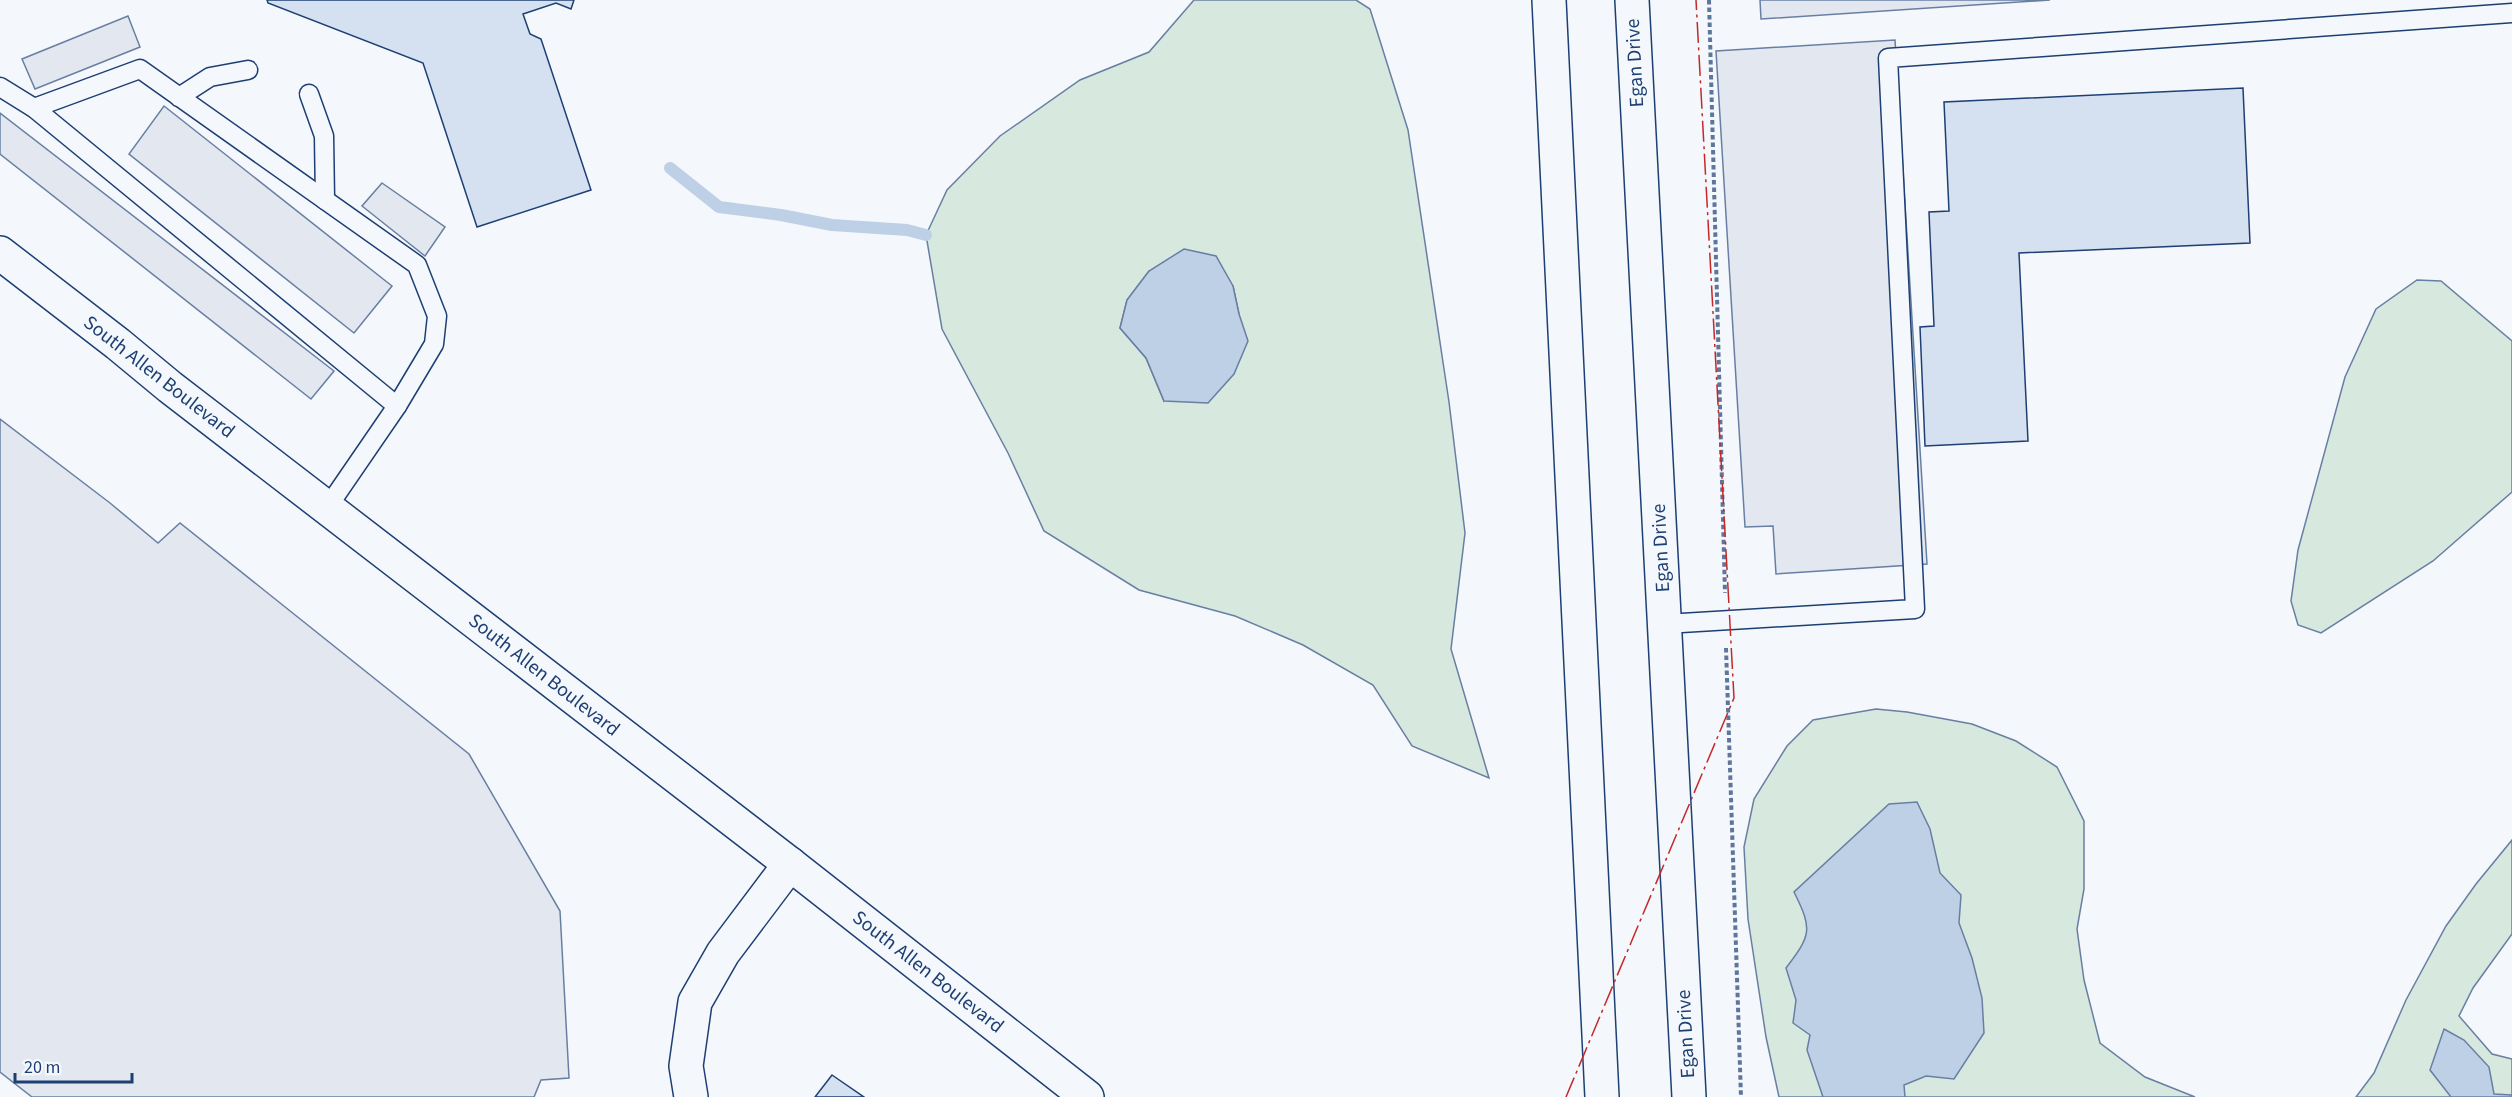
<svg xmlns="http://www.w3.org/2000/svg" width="2512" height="1097" font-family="'Source Sans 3',sans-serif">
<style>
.green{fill:#d7e8df;stroke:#687fa3;stroke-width:1.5;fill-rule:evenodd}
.parking{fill:#e3e8f0;stroke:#687fa3;stroke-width:1.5}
.water{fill:#bed0e5;stroke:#687fa3;stroke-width:1.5}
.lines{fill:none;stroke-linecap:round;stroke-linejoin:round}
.stream{stroke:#bed0e5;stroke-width:12}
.building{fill:#d5e0f0;stroke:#1d3f73;stroke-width:1.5}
.lane-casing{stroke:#1d3f73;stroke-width:21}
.street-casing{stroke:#1d3f73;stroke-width:36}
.secondary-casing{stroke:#1d3f73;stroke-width:36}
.highway-casing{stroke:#1d3f73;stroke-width:36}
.path{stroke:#5e769c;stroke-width:4;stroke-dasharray:4.5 3;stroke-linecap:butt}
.lane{stroke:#f4f7fb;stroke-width:18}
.street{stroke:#f4f7fb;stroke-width:33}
.secondary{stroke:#f4f7fb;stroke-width:33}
.highway{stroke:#f4f7fb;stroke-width:33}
.power{stroke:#c62828;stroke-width:1.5;stroke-dasharray:21 4.5 3 4.5;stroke-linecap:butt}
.labels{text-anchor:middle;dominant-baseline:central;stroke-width:4.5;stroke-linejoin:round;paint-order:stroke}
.street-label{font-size:20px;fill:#1d3f73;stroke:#f4f7fb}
</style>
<rect width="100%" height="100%" fill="#f4f7fb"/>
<g class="green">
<path d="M 1194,0 L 1356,0 L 1370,9 L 1408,130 L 1449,402 L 1465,533 L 1451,649 L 1489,778 L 1412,746 L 1373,685 L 1303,645 L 1235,616 L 1139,590 L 1044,531 L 1008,453 L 942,329 L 926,235 L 947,190 L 1000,136 L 1080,80 L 1149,52 ZM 1149,271 L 1233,286 L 1239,314 L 1164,401 L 1146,358 L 1120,328 L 1127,300 Z"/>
<path d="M 2417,280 L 2441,281 L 2512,341 L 2512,492 L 2433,561 L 2321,633 L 2298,625 L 2291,601 L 2298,550 L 2345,377 L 2376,309 Z"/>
<path d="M 1876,709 L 1907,712 L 1972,724 L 2016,741 L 2057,767 L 2084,821 L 2084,889 L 2077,929 L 2084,980 L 2100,1043 L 2145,1077 L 2195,1097 L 1779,1097 L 1766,1037 L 1748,919 L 1744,847 L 1754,799 L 1787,746 L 1813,720 Z"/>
<path d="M 2512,840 L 2512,934 L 2473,988 L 2459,1016 L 2492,1054 L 2512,1059 L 2512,1097 L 2356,1097 L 2374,1073 L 2406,1000 L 2446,926 L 2476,884 Z"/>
</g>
<g class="parking">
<path d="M 1760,0 L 2050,0 L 1761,19 Z"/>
<path d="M 128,16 L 140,47 L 35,89 L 22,59 Z"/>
<path d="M 1895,40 L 1927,564 L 1776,574 L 1773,526 L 1745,527 L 1716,51 Z"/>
<path d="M 164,106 L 392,286 L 354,333 L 129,154 Z"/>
<path d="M 0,113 L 334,371 L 311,399 L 0,154 Z"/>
<path d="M 382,183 L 445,227 L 425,256 L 362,206 Z"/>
<path d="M 0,419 L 110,503 L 158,543 L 180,523 L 469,754 L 560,911 L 569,1078 L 541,1080 L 534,1097 L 32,1097 L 0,1072 Z"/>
</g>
<g class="water">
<path d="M 1184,249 L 1216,256 L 1233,286 L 1239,314 L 1248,341 L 1234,374 L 1208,403 L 1164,401 L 1146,358 L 1120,328 L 1127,300 L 1149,271 Z"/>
<path d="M 1917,802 L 1930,829 L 1940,873 L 1961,895 L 1959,923 L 1972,958 L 1982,998 L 1984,1033 L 1954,1079 L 1926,1076 L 1904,1085 L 1905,1097 L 1823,1097 L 1807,1050 L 1810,1035 L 1793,1023 L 1796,1000 L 1786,968 C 1811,935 1813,930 1794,892 L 1889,804 Z"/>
<path d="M 2444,1029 L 2464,1040 L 2489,1067 L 2494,1094 L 2512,1095 L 2512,1097 L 2451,1097 L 2430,1070 Z"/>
</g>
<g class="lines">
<path class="stream" d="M 670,168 L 719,207 L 781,215 L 832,225 L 907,230 L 926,235"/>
</g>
<g class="building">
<path d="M 267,0 L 574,0 L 571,9 L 556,3 L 523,14 L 530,34 L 541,39 L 591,190 L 477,227 L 423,63 L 268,3 Z"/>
<path d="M 2243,88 L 2250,243 L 2019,253 L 2028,441 L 1925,446 L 1920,327 L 1934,326 L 1929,212 L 1949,211 L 1944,102 Z"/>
<path d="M 832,1075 L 864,1097 L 815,1097 Z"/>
</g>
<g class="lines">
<g class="lane-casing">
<g id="lane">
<path d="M 0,87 L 34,108 L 397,406 L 327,508"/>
<path d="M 309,94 L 324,136 L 325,200"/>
<path d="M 179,97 L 210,77 L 248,70"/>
<path d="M 34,108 L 140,69 L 417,265 L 437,316 L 434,344 L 397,406"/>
<path d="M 1665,624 L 1915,609 L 1888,58 L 2512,13"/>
</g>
</g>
<g class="street-casing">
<path id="street" d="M 691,1097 L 686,1066 L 695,1002 L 723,953 L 790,864"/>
</g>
<g class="secondary-casing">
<path id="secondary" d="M 0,253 L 118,344 L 170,387 L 790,864 L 1087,1097"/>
</g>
<g class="highway-casing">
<g id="highway">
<path d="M 1549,0 L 1602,1097"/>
<path d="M 1632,0 L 1689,1097"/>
</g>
</g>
<g class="path">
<path d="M 1709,0 L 1725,593"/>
<path d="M 1726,648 L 1741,1097"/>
</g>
<use href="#lane" class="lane"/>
<use href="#street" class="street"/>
<use href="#secondary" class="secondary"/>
<use href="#highway" class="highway"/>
<path class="power" d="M 1566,1097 L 1734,698 L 1696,0"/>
</g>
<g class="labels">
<g class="street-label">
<text transform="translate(1635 63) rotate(-93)">Egan Drive</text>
<text transform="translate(159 377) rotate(38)">South Allen Boulevard</text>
<text transform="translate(1661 548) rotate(-93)">Egan Drive</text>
<text transform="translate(544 675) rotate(38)">South Allen Boulevard</text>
<text transform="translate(928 972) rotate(38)">South Allen Boulevard</text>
<text transform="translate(1686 1034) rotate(-93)">Egan Drive</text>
</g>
</g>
<path d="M15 1073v9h117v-9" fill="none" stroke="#1d3f73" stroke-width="3"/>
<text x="24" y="1073" font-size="18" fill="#1d3f73" stroke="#f4f7fb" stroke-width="4.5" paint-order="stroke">20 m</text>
</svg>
